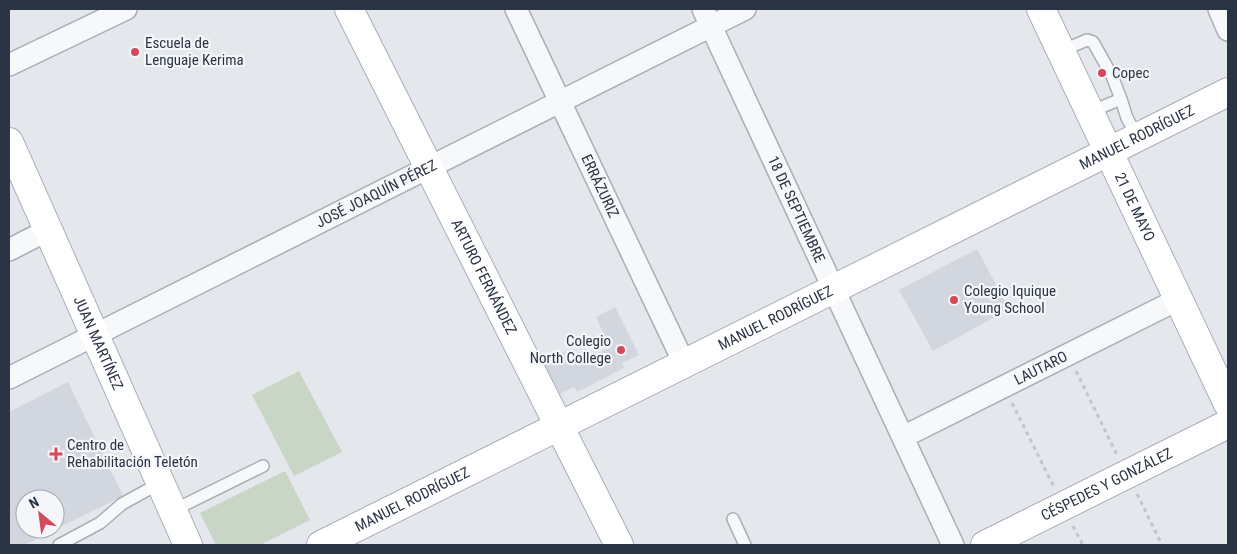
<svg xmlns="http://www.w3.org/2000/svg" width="1237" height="554" font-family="'Roboto Condensed',sans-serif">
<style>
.built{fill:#d2d6de;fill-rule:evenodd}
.garden{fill:#c9d6c5}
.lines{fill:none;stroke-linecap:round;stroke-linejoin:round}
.lane-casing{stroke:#a9aeb7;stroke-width:14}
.street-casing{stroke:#a9aeb7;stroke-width:24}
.secondary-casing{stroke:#a9aeb7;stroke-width:30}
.path{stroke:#c2c5cb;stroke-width:3;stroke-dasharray:4 4;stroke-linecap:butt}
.lane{stroke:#f7f8fa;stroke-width:11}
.street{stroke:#f7f8fa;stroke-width:21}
.secondary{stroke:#fff;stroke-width:28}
.poi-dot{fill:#d1495b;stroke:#f4f6f9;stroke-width:2}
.labels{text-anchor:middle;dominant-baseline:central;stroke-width:4.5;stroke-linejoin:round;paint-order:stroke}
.poi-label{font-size:15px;fill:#2b3445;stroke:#f4f6f9;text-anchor:start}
.street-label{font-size:15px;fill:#2b3445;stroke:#f4f6f9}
</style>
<rect width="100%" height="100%" fill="#e4e7ec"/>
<g class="built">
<path d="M 977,249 L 1009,309 L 933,351 L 899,290 Z"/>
<path d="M 615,307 L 639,355 L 622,363 L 624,368 L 577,392 L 574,387 L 558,395 L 542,364 L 565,352 L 572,366 L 610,347 L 596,317 Z"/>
<path d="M 68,382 L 123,496 L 24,545 L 9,545 L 9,412 ZM 25,499 L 55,499 L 55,529 L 25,529 Z"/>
</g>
<g class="garden">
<path d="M 299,371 L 342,452 L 294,476 L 252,395 Z"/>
<path d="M 285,471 L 310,520 L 260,545 L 216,545 L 200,513 Z"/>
</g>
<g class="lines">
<g class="lane-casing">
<g id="lane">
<path d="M 1061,51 L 1087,40 L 1093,42 L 1112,76 L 1121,99 L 1090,112"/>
<path d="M 1121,99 L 1127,118 L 1138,138"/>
<path d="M 172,511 L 263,466"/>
<path d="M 733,519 L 745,545"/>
<path d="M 59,545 L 100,523 L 122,504 L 160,483"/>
</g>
</g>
<g class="street-casing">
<g id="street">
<path id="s1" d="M 516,9 L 684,363"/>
<path id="s2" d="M 703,9 L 953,545"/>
<path d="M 1219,9 L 1228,30"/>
<path d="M 9,65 L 126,9"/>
<path d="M 9,250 L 48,230"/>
<path id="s3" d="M 9,378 L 745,9"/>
<path id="s4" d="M 903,437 L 1179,299"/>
</g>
</g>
<g class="secondary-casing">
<g id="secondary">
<path id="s5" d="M 349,9 L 619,545"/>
<path id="s6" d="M 1041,9 L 1228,404"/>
<path id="s7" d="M 9,142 L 188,545"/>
<path id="s8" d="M 321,545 L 1228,92"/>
<path id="s9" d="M 985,545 L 1228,424"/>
</g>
</g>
<g class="path">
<path d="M 1076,371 L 1117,455"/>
<path d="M 1012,403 L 1054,487"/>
<path d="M 1137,494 L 1162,545"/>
<path d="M 1073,526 L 1083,545"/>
</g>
<use href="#lane" class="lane"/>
<use href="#street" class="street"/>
<use href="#secondary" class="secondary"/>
</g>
<g class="poi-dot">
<circle cx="135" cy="52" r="5"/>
<circle cx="1102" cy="73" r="5"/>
<circle cx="954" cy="300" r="5"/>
<circle cx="621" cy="350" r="5"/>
<path d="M53.5 446.5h5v5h5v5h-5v5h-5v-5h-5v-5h5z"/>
</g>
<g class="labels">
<g class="poi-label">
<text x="145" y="43">Escuela de<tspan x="145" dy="17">Lenguaje Kerima</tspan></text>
<text x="1112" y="73">Copec</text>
<text x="964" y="291">Colegio Iquique<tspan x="964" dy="17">Young School</tspan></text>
<text x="611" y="341" text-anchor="end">Colegio<tspan x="611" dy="17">North College</tspan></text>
<text x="67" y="445">Centro de<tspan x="67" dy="17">Rehabilitación Teletón</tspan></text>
</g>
<g class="street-label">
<text stroke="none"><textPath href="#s8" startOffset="912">MANUEL RODRÍGUEZ</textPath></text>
<text stroke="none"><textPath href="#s1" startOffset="196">ERRÁZURIZ</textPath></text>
<text stroke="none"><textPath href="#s3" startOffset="411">JOSÉ JOAQUÍN PÉREZ</textPath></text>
<text stroke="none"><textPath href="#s6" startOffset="219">21 DE MAYO</textPath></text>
<text stroke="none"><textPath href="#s2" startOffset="221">18 DE SEPTIEMBRE</textPath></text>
<text stroke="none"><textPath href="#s5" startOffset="300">ARTURO FERNÁNDEZ</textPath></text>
<text stroke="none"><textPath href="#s8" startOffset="508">MANUEL RODRÍGUEZ</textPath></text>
<text stroke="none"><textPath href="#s7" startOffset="220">JUAN MARTÍNEZ</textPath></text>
<text stroke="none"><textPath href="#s4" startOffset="154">LAUTARO</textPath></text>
<text stroke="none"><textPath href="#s9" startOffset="136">CÉSPEDES Y GONZÁLEZ</textPath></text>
<text stroke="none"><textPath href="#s8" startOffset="102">MANUEL RODRÍGUEZ</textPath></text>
</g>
</g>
<rect width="1237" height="554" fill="none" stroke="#2b3445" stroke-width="20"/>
<g transform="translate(40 514) rotate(331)"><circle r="24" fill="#f4f6f9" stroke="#a4a8b1"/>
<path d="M0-4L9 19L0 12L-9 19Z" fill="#d1495b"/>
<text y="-8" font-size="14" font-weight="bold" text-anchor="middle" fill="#2b3445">N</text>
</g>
</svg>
